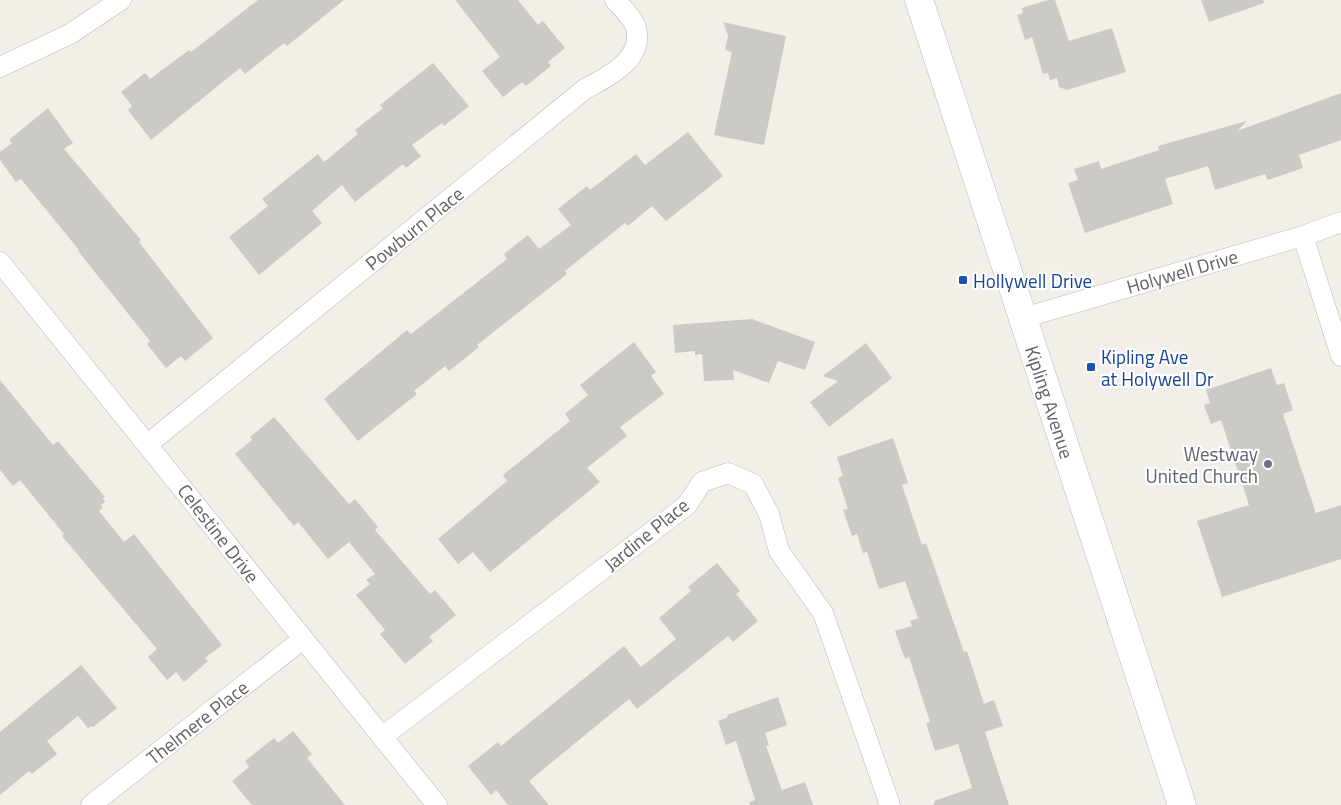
<svg xmlns="http://www.w3.org/2000/svg" width="1341" height="805" font-family="'Titillium Web',sans-serif">
<style>
.building{fill:#cccac5}
.lines{fill:none;stroke-linecap:round;stroke-linejoin:round}
.minor-casing{stroke:#b5b8bc;stroke-width:21}
.secondary-casing{stroke:#b6babf;stroke-width:29}
.minor{stroke:#fff;stroke-width:20}
.secondary{stroke:#fff;stroke-width:28}
.transit-dot{fill:#1a4fb4;stroke:#fff;stroke-width:2}
.worship-dot{fill:#6b7280;stroke:#fff;stroke-width:2}
.labels{text-anchor:middle;dominant-baseline:central;stroke-width:4.5;stroke-linejoin:round;paint-order:stroke}
.street-label{font-size:19px;fill:#5f6368;stroke:#fff}
.transit-label{font-size:19px;fill:#164399;stroke:#fff;text-anchor:start}
.worship-label{font-size:19px;fill:#5b616d;stroke:#fff;text-anchor:end}
</style>
<rect width="100%" height="100%" fill="#f1efe8"/>
<g class="building">
<path d="M 258,0 L 344,0 L 287,46 L 284,43 L 245,74 L 240,68 L 151,140 L 128,110 L 132,106 L 121,92 L 145,73 L 150,79 L 189,50 L 191,52 Z"/>
<path d="M 455,0 L 518,0 L 538,25 L 543,21 L 565,48 L 548,62 L 551,66 L 526,86 L 522,82 L 503,97 L 482,71 L 500,57 Z"/>
<path d="M 1048,0 L 1055,0 L 1069,41 L 1112,28 L 1126,72 L 1067,90 L 1059,87 L 1057,78 L 1050,80 L 1048,73 L 1043,74 L 1032,37 L 1025,40 L 1017,15 L 1023,13 L 1022,8 Z"/>
<path d="M 1201,0 L 1263,0 L 1264,3 L 1209,22 Z"/>
<path d="M 723,22 L 786,36 L 764,145 L 714,135 L 732,52 L 725,50 L 728,36 Z"/>
<path d="M 433,63 L 469,106 L 444,126 L 442,123 L 412,145 L 421,156 L 406,168 L 403,164 L 355,202 L 342,185 L 312,211 L 322,223 L 259,275 L 229,237 L 268,206 L 262,199 L 318,154 L 324,162 L 358,134 L 355,130 L 383,108 L 380,105 Z"/>
<path d="M 1341,93 L 1341,140 L 1299,155 L 1303,168 L 1268,180 L 1265,174 L 1215,190 L 1208,166 L 1165,179 L 1173,204 L 1085,233 L 1068,183 L 1078,180 L 1074,169 L 1099,161 L 1101,169 L 1159,150 L 1158,146 L 1247,121 L 1237,131 Z"/>
<path d="M 48,108 L 73,143 L 64,149 L 141,240 L 139,242 L 213,338 L 185,361 L 181,356 L 166,368 L 147,344 L 150,341 L 78,251 L 79,250 L 21,179 L 16,182 L 0,160 L 0,152 L 12,143 L 9,140 Z"/>
<path d="M 688,132 L 723,176 L 666,221 L 652,206 L 628,226 L 625,223 L 565,271 L 567,274 L 477,345 L 479,347 L 449,371 L 445,366 L 414,391 L 417,394 L 358,441 L 324,399 L 407,330 L 411,334 L 507,259 L 504,254 L 528,235 L 539,249 L 571,225 L 558,209 L 587,186 L 590,190 L 636,154 L 645,165 Z"/>
<path d="M 752,319 L 815,342 L 805,370 L 778,361 L 769,383 L 733,370 L 734,380 L 704,381 L 702,354 L 695,355 L 695,351 L 675,353 L 673,325 Z"/>
<path d="M 634,342 L 656,372 L 651,376 L 664,394 L 620,427 L 627,436 L 587,468 L 600,482 L 490,572 L 473,552 L 458,564 L 438,539 L 507,481 L 503,475 L 570,421 L 565,414 L 588,395 L 580,385 Z"/>
<path d="M 866,343 L 892,378 L 829,427 L 810,402 L 838,381 L 823,376 Z"/>
<path d="M 1271,368 L 1277,385 L 1284,383 L 1293,410 L 1283,414 L 1316,513 L 1341,505 L 1341,559 L 1222,597 L 1197,521 L 1249,505 L 1221,420 L 1211,424 L 1204,405 L 1210,403 L 1206,390 Z"/>
<path d="M 0,380 L 53,445 L 58,441 L 105,497 L 103,498 L 105,502 L 101,505 L 103,508 L 99,511 L 124,542 L 134,534 L 222,645 L 205,658 L 208,661 L 184,682 L 176,672 L 167,680 L 148,657 L 157,649 L 62,536 L 64,534 L 20,480 L 13,486 L 0,470 Z"/>
<path d="M 274,417 L 349,504 L 355,499 L 378,527 L 375,530 L 430,594 L 435,590 L 456,615 L 429,637 L 433,641 L 405,664 L 380,634 L 385,630 L 356,595 L 370,584 L 366,580 L 375,574 L 349,542 L 328,559 L 298,522 L 294,526 L 235,454 L 252,440 L 250,437 Z"/>
<path d="M 893,438 L 908,483 L 902,485 L 922,545 L 926,543 L 964,652 L 967,651 L 984,704 L 994,700 L 1003,726 L 985,732 L 1009,805 L 934,805 L 934,801 L 972,788 L 958,744 L 935,751 L 926,723 L 930,722 L 909,657 L 905,659 L 895,631 L 912,626 L 910,621 L 918,618 L 905,581 L 879,589 L 867,552 L 863,553 L 857,534 L 852,536 L 843,510 L 848,509 L 838,478 L 843,476 L 837,457 Z"/>
<path d="M 717,563 L 740,591 L 736,594 L 758,621 L 733,642 L 728,636 L 637,709 L 629,699 L 529,781 L 549,805 L 508,805 L 496,790 L 491,795 L 468,766 L 498,742 L 501,746 L 624,646 L 641,667 L 676,639 L 659,618 L 691,591 L 688,587 Z"/>
<path d="M 81,665 L 117,708 L 93,727 L 92,726 L 88,728 L 78,716 L 47,741 L 57,754 L 32,774 L 29,771 L 0,795 L 0,732 Z"/>
<path d="M 778,697 L 787,725 L 765,733 L 769,745 L 766,746 L 782,790 L 805,782 L 813,805 L 750,805 L 749,802 L 755,800 L 736,741 L 726,745 L 718,721 L 728,717 L 727,715 Z"/>
<path d="M 293,731 L 312,754 L 307,758 L 345,805 L 252,805 L 232,781 L 249,767 L 245,761 L 274,738 L 278,743 Z"/>
</g>
<g class="lines">
<g class="minor-casing">
<g id="minor">
<path d="M 0,67 L 70,34 L 121,0"/>
<path d="M 1303,236 L 1341,356"/>
<path d="M 0,262 L 437,805"/>
<path d="M 1023,318 L 1303,236 L 1341,222"/>
<path d="M 148,444 L 585,89 C 607,77 644,60 636,28 C 633,18 622,8 615,0"/>
<path d="M 382,737 L 687,505 L 702,482 L 728,473 L 753,484 L 769,514 L 779,551 L 823,613 L 890,805"/>
<path d="M 91,805 L 303,639"/>
</g>
</g>
<g class="secondary-casing">
<path id="secondary" d="M 919,0 L 1182,805"/>
</g>
<use href="#minor" class="minor"/>
<use href="#secondary" class="secondary"/>
</g>
<g class="transit-dot">
<rect x="958" y="275" width="10" height="10" rx="2.5"/>
<rect x="1086" y="362" width="10" height="10" rx="2.5"/>
</g>
<circle class="worship-dot" cx="1268" cy="464" r="5"/>
<g class="labels">
<g class="street-label">
<text transform="translate(414 228) rotate(-39)">Powburn Place</text>
<text transform="translate(1182 271) rotate(-16)">Holywell Drive</text>
<text transform="translate(1050 402) rotate(72)">Kipling Avenue</text>
<text transform="translate(219 533) rotate(52)">Celestine Drive</text>
<text transform="translate(646 534) rotate(-39)">Jardine Place</text>
<text transform="translate(197 722) rotate(-38)">Thelmere Place</text>
</g>
<g class="transit-label">
<text x="973" y="280">Hollywell Drive</text>
<text x="1101" y="356">Kipling Ave<tspan x="1101" dy="22">at Holywell Dr</tspan></text>
</g>
<g class="worship-label">
<text x="1258" y="453">Westway<tspan x="1258" dy="22">United Church</tspan></text>
</g>
</g>
</svg>
